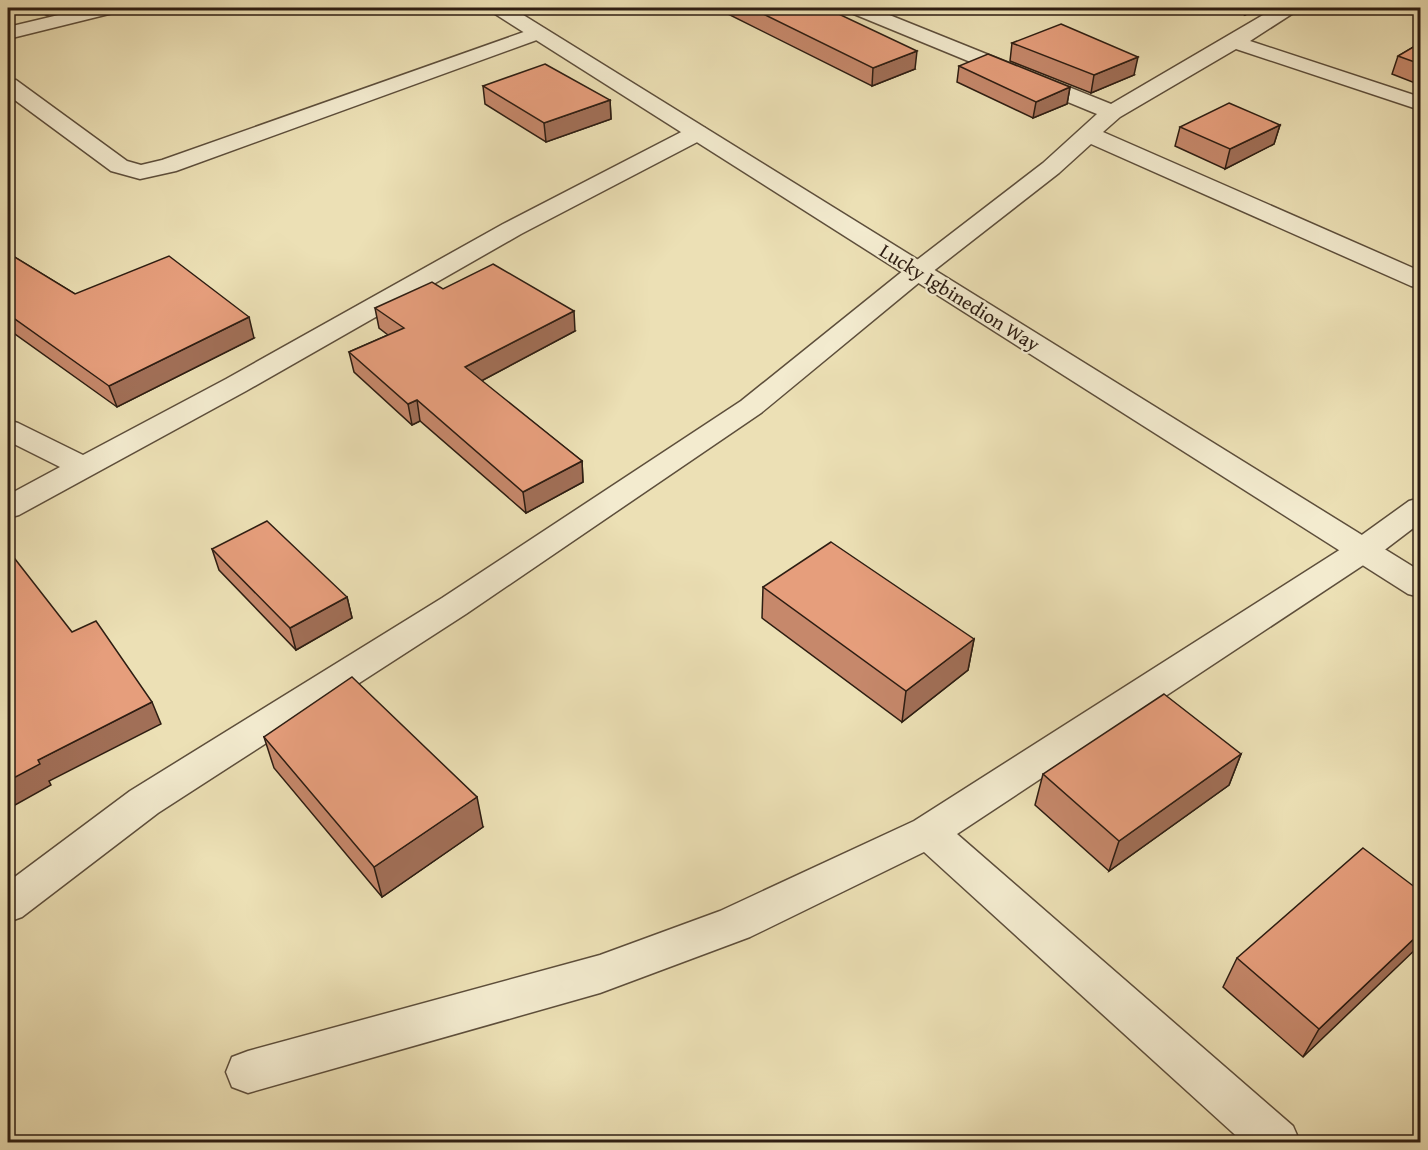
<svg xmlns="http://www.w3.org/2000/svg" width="1428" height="1150" font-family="'Gentium Book Plus',serif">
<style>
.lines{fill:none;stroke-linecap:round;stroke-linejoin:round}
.service-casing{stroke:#5d4e3b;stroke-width:3}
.minor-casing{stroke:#5d4e3b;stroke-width:3}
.tertiary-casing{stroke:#5d4e3b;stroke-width:3}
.service{fill:#f3ebcf;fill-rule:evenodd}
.minor{fill:#f3ebcf;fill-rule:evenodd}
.tertiary{fill:#f3ebcf;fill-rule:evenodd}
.wall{fill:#c6886b;stroke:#2d1d12;stroke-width:1.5}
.shaded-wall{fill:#a16f57;stroke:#2d1d12;stroke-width:1.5}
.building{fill:#e69e7c;stroke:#2d1d12;stroke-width:1.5}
.labels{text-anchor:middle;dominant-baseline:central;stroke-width:4.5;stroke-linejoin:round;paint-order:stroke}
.far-street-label{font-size:20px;fill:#2d1d12;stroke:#f3ebcf}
</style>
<rect width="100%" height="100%" fill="#ece0b5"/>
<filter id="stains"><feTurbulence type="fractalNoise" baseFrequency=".00333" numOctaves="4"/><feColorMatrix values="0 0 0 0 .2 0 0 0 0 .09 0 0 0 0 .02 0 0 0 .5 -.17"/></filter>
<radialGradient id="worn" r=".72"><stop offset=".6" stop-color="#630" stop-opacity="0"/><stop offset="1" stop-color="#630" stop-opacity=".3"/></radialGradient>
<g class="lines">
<g class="service-casing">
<path id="service" d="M 35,8 L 47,8 L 52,12 L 47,15 Z"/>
</g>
<g class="minor-casing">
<g id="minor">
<path d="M 846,8 L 872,8 L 1111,104 L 1275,8 L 1297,8 L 1295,12 L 1250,41 L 1420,97 L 1420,110 L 1236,49 L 1120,117 L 1103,132 L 1420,271 L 1420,288 L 1411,286 L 1091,144 L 1059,173 L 927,276 L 761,413 L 466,614 L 158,813 L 22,917 L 8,922 L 8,882 L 130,791 L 442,598 L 741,401 L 909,266 L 1043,163 L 1097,114 L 849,12 Z"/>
<path d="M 538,27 L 545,29 L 548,33 L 545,37 L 176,171 L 140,179 L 111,171 L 8,95 L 8,79 L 16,80 L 127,161 L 141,165 L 162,160 Z"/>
<path d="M 697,126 L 705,128 L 708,133 L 705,138 L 521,234 L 246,391 L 19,515 L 8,518 L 8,495 L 60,467 L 8,441 L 8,420 L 18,423 L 83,455 L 226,379 L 503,224 L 689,128 Z"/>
<path d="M 1420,498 L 1420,523 L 1374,558 L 957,834 L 1293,1126 L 1300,1142 L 1243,1142 L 924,852 L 750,937 L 600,993 L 248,1093 L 232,1087 L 226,1072 L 232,1057 L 248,1051 L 600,955 L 720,911 L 914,821 L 1352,542 L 1409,501 Z"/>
</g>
</g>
<g class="tertiary-casing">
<g id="tertiary">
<path d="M 88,8 L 120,8 L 117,12 L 8,39 L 8,27 Z"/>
<path d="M 489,8 L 512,8 L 1420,571 L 1420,597 L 1408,594 L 492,12 Z"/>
</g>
</g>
<use href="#service" class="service"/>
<use href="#minor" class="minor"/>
<use href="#tertiary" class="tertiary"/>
</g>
<g class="wall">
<path d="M 716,8 L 826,8 L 915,69 L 872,86 Z"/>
<path d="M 905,8 L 934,8 L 915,14 Z"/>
<path d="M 1225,8 L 1261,8 L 1245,15 Z"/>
<path d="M 1396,8 L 1420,8 L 1420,16 Z"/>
<path d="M 1012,43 L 1134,75 L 1091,93 L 1010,61 Z"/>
<path d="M 1420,43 L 1420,85 L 1392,74 L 1398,56 Z"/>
<path d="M 959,66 L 1070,87 L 1067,104 L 1033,118 L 957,82 Z"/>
<path d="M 483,86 L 610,100 L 611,119 L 546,142 L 485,104 Z"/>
<path d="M 1280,125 L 1274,144 L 1225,169 L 1175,146 L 1180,127 Z"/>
<path d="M 8,253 L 75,294 L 254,338 L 117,407 L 8,329 Z"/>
<path d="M 443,289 L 575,331 L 481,381 L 582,461 L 583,482 L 526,513 L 420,421 L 412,425 L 354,372 L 349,352 L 388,335 L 379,328 L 375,308 Z"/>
<path d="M 212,549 L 347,597 L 352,618 L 296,650 L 219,570 Z"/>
<path d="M 763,587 L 974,639 L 968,670 L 902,722 L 762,618 Z"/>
<path d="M 264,737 L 483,827 L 382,897 L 274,768 Z"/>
<path d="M 1241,754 L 1229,785 L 1109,871 L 1035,805 L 1043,774 Z"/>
<path d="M 1420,891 L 1303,1057 L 1223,987 L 1237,958 Z"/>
</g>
<g class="shaded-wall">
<path d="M 916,8 L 934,8 L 915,14 Z"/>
<path d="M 1247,8 L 1261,8 L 1245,15 Z"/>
<path d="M 917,51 L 915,69 L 872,86 L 873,68 Z"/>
<path d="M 1138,57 L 1134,75 L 1091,93 L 1094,75 Z"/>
<path d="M 1070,87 L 1067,104 L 1033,118 L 1036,102 Z"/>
<path d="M 610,100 L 611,119 L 546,142 L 544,123 Z"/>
<path d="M 1280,125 L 1274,144 L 1225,169 L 1230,149 Z"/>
<path d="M 574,311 L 575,331 L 468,388 L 465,367 Z"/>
<path d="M 249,317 L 254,338 L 117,407 L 109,386 Z"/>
<path d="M 417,400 L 420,421 L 412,425 L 408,404 Z"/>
<path d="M 582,461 L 583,482 L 526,513 L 523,492 Z"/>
<path d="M 347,597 L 352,618 L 296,650 L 290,628 Z"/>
<path d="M 974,639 L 968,670 L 902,722 L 906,691 Z"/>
<path d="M 152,702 L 161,724 L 49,781 L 51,785 L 8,809 L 8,781 L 38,760 Z"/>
<path d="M 1241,754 L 1229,785 L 1109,871 L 1119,841 Z"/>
<path d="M 477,797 L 483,827 L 382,897 L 374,867 Z"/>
<path d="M 1420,933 L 1420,945 L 1303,1057 L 1319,1029 Z"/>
</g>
<g class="building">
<path d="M 751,8 L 826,8 L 917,51 L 873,68 Z"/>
<path d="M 1061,24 L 1138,57 L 1094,75 L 1012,43 Z"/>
<path d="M 1420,43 L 1420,64 L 1398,56 Z"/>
<path d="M 988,54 L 1070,87 L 1036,102 L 959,66 Z"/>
<path d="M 545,64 L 610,100 L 544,123 L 483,86 Z"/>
<path d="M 1229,103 L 1280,125 L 1230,149 L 1180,127 Z"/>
<path d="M 8,253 L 75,294 L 169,256 L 249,317 L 109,386 L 8,314 Z"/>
<path d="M 493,264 L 574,311 L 465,367 L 582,461 L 523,492 L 417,400 L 408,404 L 349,352 L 404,328 L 375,308 L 432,282 L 443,289 Z"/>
<path d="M 267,521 L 347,597 L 290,628 L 212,549 Z"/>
<path d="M 831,542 L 974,639 L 906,691 L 763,587 Z"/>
<path d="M 8,550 L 72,632 L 96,621 L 152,702 L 38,760 L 40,764 L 8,781 Z"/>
<path d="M 352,677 L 477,797 L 374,867 L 264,737 Z"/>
<path d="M 1164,694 L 1241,754 L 1119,841 L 1043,774 Z"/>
<path d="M 1363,848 L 1420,891 L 1420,933 L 1319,1029 L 1237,958 Z"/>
</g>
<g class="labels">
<g class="far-street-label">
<text transform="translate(960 297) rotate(32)">Lucky Igbinedion Way</text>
</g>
</g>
<rect width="1428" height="1150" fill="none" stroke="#ece0b5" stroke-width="30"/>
<rect x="9" y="9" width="1410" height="1132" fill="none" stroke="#2d1d12" stroke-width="3"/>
<rect x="15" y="15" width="1398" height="1120" fill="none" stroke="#2d1d12" stroke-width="1.5"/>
<rect width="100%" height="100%" filter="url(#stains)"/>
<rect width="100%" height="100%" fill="url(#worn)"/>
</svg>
